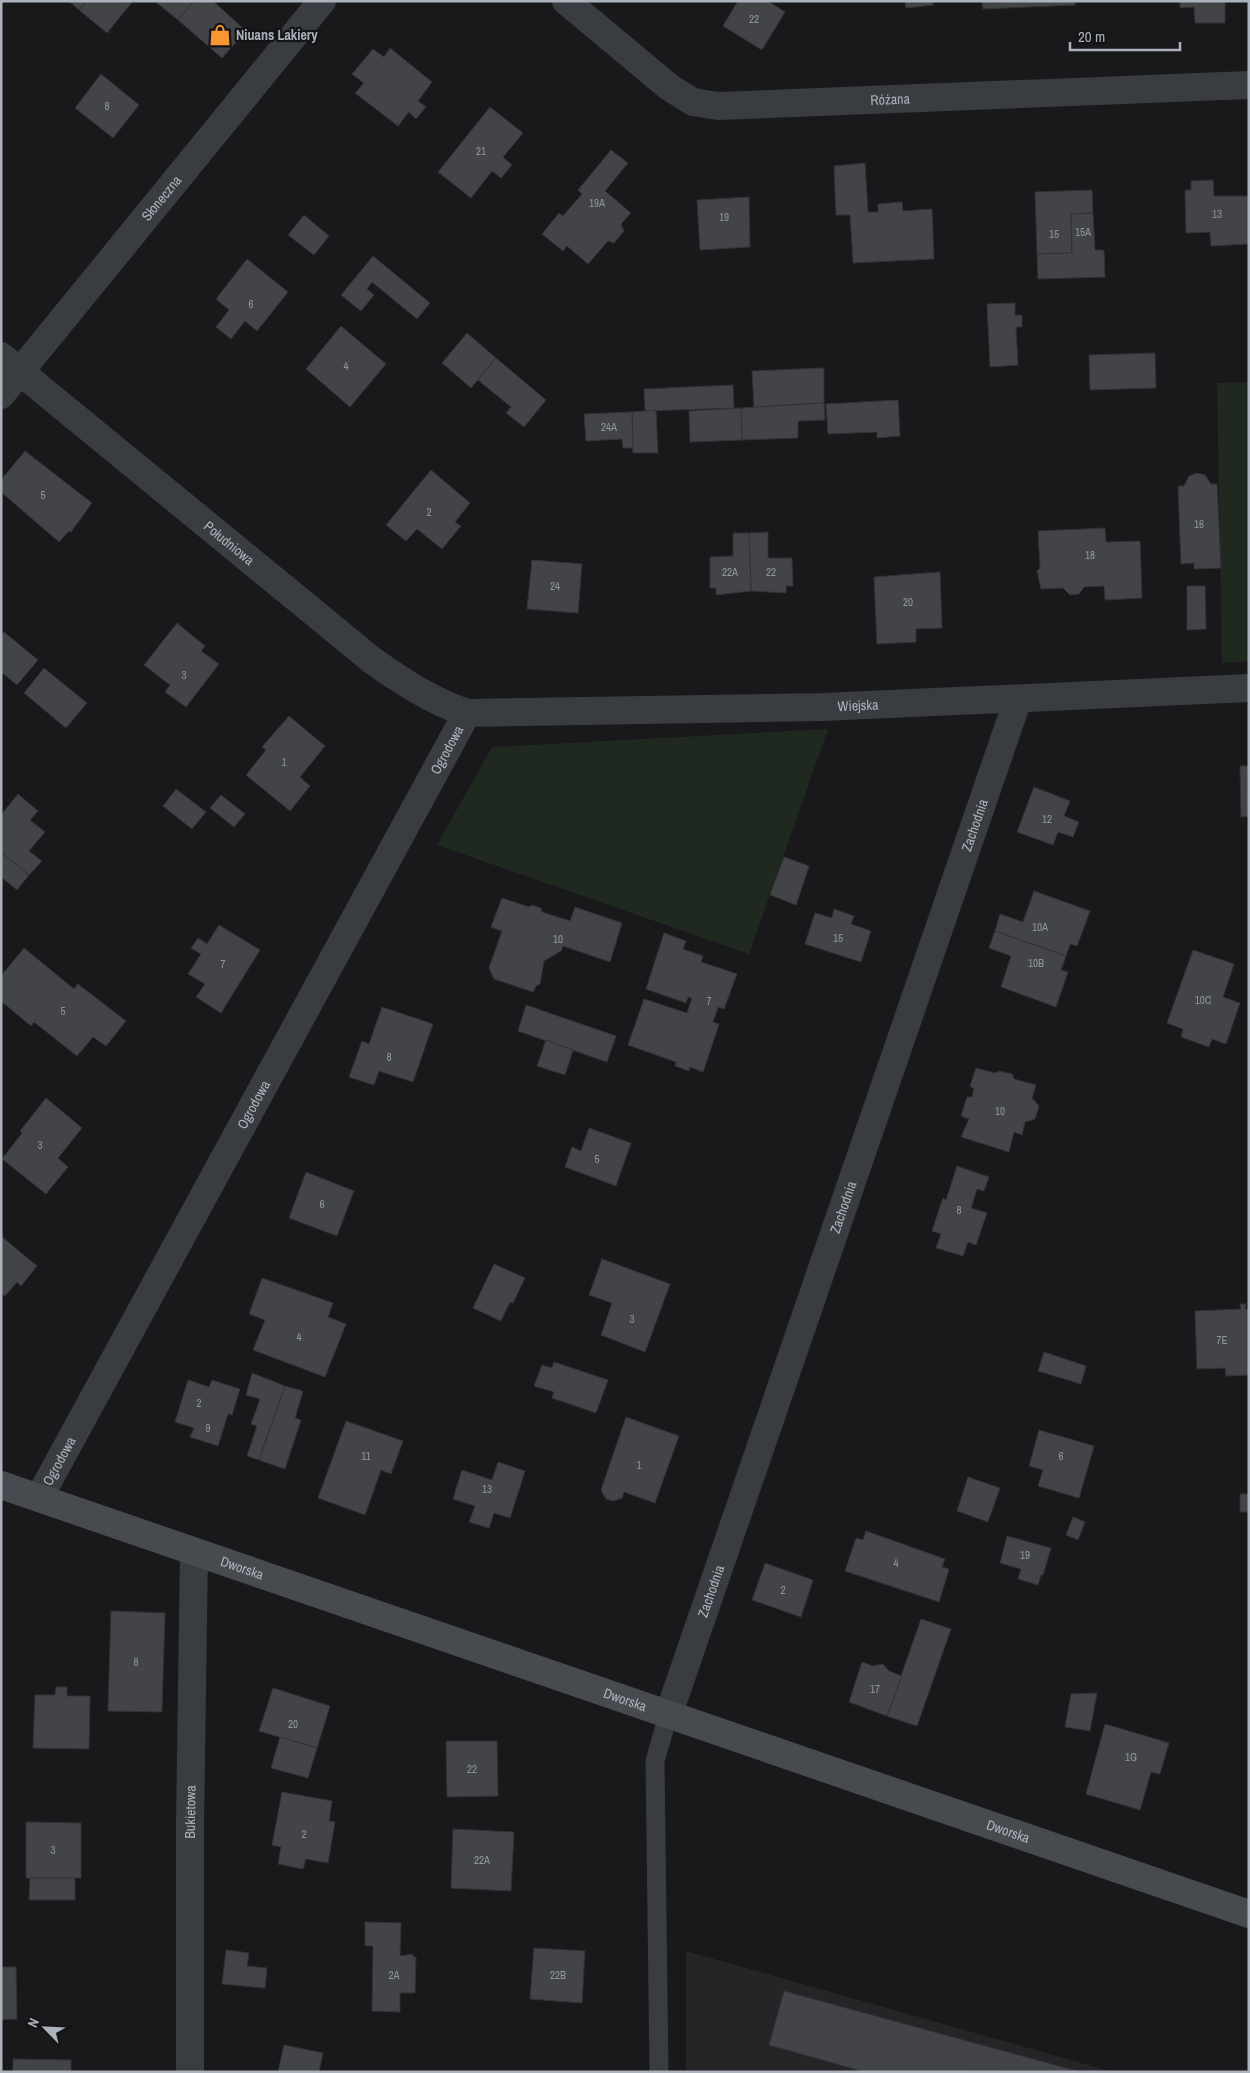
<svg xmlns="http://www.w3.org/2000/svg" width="1250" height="2073" font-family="'Archivo Narrow',sans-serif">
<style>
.built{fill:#252528}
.green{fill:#202920}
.building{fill:#434448;stroke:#333337}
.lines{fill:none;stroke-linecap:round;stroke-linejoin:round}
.lane{stroke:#393c40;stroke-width:19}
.street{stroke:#393c40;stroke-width:28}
.secondary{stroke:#474b50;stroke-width:28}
.labels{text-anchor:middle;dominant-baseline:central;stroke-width:4.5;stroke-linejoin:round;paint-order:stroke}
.number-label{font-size:11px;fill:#91969e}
.poi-label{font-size:14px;font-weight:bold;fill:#abb2bb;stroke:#141416;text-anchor:start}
.street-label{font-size:14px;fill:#abb2bb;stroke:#141416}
</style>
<rect width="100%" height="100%" fill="#19191b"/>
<path class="built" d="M 686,1951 L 1113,2072 L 686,2072 Z"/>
<g class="green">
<path d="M 1249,382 L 1249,661 L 1222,663 L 1217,383 Z"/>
<path d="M 828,729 L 749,954 L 437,845 L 492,747 Z"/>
</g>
<g class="building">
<path d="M 69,1 L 87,1 L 79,10 Z"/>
<path d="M 87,1 L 133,1 L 107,33 L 79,10 Z"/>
<path d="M 158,1 L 194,1 L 178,20 L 157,3 Z"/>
<path d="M 194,1 L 213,1 L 246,31 L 222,58 L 178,20 Z"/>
<path d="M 738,1 L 768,1 L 785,12 L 762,50 L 723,26 Z"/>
<path d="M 905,1 L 933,1 L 933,5 L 906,8 Z"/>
<path d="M 982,1 L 1075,1 L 1075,5 L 983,9 Z"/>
<path d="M 1180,1 L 1225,1 L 1225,23 L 1195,23 L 1194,7 L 1180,8 Z"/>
<path d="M 390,48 L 432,82 L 418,101 L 426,107 L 416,119 L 409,112 L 398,126 L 355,93 L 364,83 L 352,74 L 373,49 L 384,57 Z"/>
<path d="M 101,74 L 139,105 L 113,138 L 75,108 Z"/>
<path d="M 490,107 L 523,133 L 503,157 L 512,165 L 501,178 L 492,171 L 471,198 L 438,172 Z"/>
<path d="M 611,150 L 628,163 L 605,191 L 631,213 L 621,224 L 624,231 L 614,243 L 608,241 L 588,264 L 567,246 L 563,251 L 542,234 L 559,213 L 563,216 L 582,194 L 578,190 Z"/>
<path d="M 865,163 L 868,212 L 878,212 L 878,204 L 902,202 L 903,211 L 932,209 L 934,259 L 853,263 L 850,215 L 836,215 L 834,166 Z"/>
<path d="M 1213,180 L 1214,196 L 1249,196 L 1249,244 L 1211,246 L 1210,232 L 1186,233 L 1185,190 L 1191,190 L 1191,181 Z"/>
<path d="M 1092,190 L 1093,213 L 1071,214 L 1072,253 L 1037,254 L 1035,192 Z"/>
<path d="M 749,197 L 750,247 L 700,250 L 697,200 Z"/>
<path d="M 1093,213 L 1095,250 L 1104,250 L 1105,277 L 1038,279 L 1037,254 L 1072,253 L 1071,214 Z"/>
<path d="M 304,215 L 329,236 L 314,255 L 288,235 Z"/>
<path d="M 373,256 L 430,303 L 417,319 L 372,282 L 367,289 L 374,295 L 361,311 L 341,295 Z"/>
<path d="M 247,259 L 288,292 L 257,331 L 245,321 L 231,339 L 216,327 L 229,310 L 216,299 Z"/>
<path d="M 1015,303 L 1015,315 L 1022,315 L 1022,327 L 1016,327 L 1018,365 L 990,367 L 987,304 Z"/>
<path d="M 341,326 L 386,364 L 350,407 L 306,369 Z"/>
<path d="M 467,333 L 496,358 L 471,388 L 442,363 Z"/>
<path d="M 1155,353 L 1156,388 L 1090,390 L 1089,355 Z"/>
<path d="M 496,358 L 546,400 L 524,427 L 506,413 L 511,407 L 478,380 Z"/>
<path d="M 824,368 L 824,403 L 754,407 L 752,371 Z"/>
<path d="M 733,385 L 734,408 L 645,411 L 644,389 Z"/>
<path d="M 898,400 L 900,436 L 877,438 L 877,432 L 828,434 L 826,404 Z"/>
<path d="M 824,403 L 825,420 L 798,421 L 798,438 L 742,440 L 741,408 Z"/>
<path d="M 741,408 L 742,440 L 690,442 L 689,411 Z"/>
<path d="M 656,410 L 658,453 L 633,453 L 632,412 Z"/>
<path d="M 632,412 L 633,448 L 623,448 L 622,439 L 586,441 L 584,414 Z"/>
<path d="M 25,451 L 92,503 L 71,532 L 69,531 L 59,542 L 1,492 L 1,480 Z"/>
<path d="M 431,470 L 470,503 L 455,522 L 461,526 L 442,549 L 417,529 L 406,541 L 386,525 Z"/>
<path d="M 1197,473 L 1205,475 L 1211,484 L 1217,484 L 1221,568 L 1194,569 L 1194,563 L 1181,564 L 1178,486 L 1184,486 L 1189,476 Z"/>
<path d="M 1105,528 L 1106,542 L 1140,541 L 1142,598 L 1105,600 L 1104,586 L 1084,587 L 1079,594 L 1070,595 L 1063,588 L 1041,589 L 1037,571 L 1040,568 L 1038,531 Z"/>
<path d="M 768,532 L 768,558 L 792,558 L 793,586 L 786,586 L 786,593 L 751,591 L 749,533 Z"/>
<path d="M 733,533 L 749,533 L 751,591 L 716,595 L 716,588 L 710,588 L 710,557 L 733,556 Z"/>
<path d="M 532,560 L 582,564 L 578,613 L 527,609 Z"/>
<path d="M 940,572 L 942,628 L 916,629 L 916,642 L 877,644 L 874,577 Z"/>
<path d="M 1187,586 L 1205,586 L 1206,629 L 1187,630 Z"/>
<path d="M 177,623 L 205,646 L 201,651 L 219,664 L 186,707 L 165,692 L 170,685 L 144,665 Z"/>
<path d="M 4,632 L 38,660 L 17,685 L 1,672 L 1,635 Z"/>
<path d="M 44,668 L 87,703 L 66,728 L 24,693 Z"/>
<path d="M 289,716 L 325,746 L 300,777 L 310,786 L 290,811 L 246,775 L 266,750 L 262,747 Z"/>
<path d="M 1240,766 L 1249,766 L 1249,816 L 1241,817 Z"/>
<path d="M 1034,787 L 1070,801 L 1064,816 L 1079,822 L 1073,837 L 1058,832 L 1053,845 L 1017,832 Z"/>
<path d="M 176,789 L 206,812 L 192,829 L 163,806 Z"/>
<path d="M 18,794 L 38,811 L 30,820 L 45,832 L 29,851 L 42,861 L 29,875 L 1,852 L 1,815 Z"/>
<path d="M 221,795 L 245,814 L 234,827 L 210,808 Z"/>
<path d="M 1,852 L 29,875 L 17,890 L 1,877 Z"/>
<path d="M 784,857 L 809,866 L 796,905 L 770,895 Z"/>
<path d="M 1034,891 L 1090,911 L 1077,946 L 1070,944 L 1066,956 L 995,931 L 1000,914 L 1023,922 Z"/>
<path d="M 502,898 L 529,907 L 532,905 L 541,908 L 542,912 L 570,921 L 575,907 L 622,923 L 610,962 L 563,946 L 561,951 L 544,961 L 540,984 L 536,986 L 533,992 L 494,979 L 489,968 L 502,931 L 491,927 Z"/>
<path d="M 834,909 L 854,916 L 851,924 L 871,931 L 861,962 L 805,944 L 815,913 L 832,918 Z"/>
<path d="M 219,925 L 260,950 L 221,1013 L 196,997 L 205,984 L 188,974 L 201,954 L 191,948 L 198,938 L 207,944 Z"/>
<path d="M 995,931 L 1066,956 L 1061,970 L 1068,972 L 1056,1007 L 1001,987 L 1011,956 L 989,948 Z"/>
<path d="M 664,933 L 686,941 L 683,949 L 703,956 L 701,962 L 737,974 L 724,1009 L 718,1007 L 713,1022 L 719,1024 L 703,1072 L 690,1067 L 689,1071 L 675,1066 L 676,1062 L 628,1045 L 644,999 L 687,1013 L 692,998 L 688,997 L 686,1003 L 646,989 Z"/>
<path d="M 24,948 L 74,989 L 78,984 L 126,1021 L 106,1046 L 93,1037 L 77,1056 L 34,1022 L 31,1026 L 1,1001 L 1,976 Z"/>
<path d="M 1193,950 L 1234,964 L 1223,997 L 1240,1003 L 1226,1044 L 1212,1039 L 1209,1047 L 1181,1037 L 1183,1029 L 1167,1023 Z"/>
<path d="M 526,1005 L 616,1036 L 607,1062 L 518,1031 Z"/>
<path d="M 382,1007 L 433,1024 L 413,1082 L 379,1071 L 374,1085 L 349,1077 L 362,1041 L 369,1044 Z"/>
<path d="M 546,1040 L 573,1050 L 565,1075 L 537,1066 Z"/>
<path d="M 976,1068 L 995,1073 L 999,1071 L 1012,1074 L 1014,1079 L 1036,1085 L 1032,1098 L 1039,1106 L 1035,1119 L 1025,1122 L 1022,1135 L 1014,1132 L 1009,1152 L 961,1137 L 969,1119 L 961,1116 L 967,1097 L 972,1097 L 974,1089 L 970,1086 Z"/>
<path d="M 46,1098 L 82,1128 L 58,1158 L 68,1167 L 46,1194 L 2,1159 L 22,1133 L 20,1131 Z"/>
<path d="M 589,1128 L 631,1143 L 616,1186 L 565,1167 L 572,1147 L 581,1151 Z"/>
<path d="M 957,1166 L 989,1177 L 984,1191 L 977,1189 L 971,1208 L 987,1213 L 976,1245 L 968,1242 L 963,1256 L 936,1248 L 941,1234 L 932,1231 L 943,1198 L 946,1200 Z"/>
<path d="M 306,1172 L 354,1191 L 337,1236 L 289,1218 Z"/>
<path d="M 1,1236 L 37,1266 L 21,1286 L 17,1282 L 5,1296 L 1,1293 Z"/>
<path d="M 602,1259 L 670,1284 L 645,1352 L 601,1335 L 612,1303 L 589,1295 Z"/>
<path d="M 494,1264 L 525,1278 L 513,1303 L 510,1302 L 501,1321 L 473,1308 Z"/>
<path d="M 262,1278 L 333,1303 L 328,1317 L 346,1324 L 325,1377 L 253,1350 L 265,1320 L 249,1314 Z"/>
<path d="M 1240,1304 L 1246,1304 L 1245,1309 L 1249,1309 L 1249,1375 L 1226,1376 L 1225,1368 L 1197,1369 L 1195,1311 L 1241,1309 Z"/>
<path d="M 1044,1352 L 1086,1366 L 1081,1384 L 1038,1371 Z"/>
<path d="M 554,1362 L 608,1380 L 596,1413 L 552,1398 L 554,1392 L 534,1386 L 542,1365 L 552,1368 Z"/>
<path d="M 252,1373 L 285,1386 L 259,1460 L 247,1456 L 257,1426 L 251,1424 L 260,1399 L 246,1395 Z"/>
<path d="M 188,1380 L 209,1387 L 212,1380 L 240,1389 L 232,1415 L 228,1414 L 218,1446 L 190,1437 L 194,1428 L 175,1422 Z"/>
<path d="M 285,1386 L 303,1391 L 295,1418 L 301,1420 L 285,1469 L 259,1460 Z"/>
<path d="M 626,1417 L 679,1436 L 655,1503 L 624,1492 L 622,1498 L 614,1501 L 606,1499 L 601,1490 Z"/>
<path d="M 346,1421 L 403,1441 L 391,1474 L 381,1470 L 365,1515 L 318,1498 Z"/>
<path d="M 1039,1430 L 1094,1446 L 1079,1498 L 1038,1486 L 1043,1470 L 1029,1466 Z"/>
<path d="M 498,1462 L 525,1471 L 510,1518 L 494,1513 L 489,1528 L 469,1522 L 475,1506 L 453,1499 L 462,1470 L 492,1480 Z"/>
<path d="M 968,1477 L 1000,1488 L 988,1522 L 957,1511 Z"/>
<rect x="1240" y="1494" width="9" height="18"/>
<path d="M 1073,1517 L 1085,1522 L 1078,1540 L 1066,1535 Z"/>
<path d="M 866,1531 L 945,1559 L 942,1567 L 949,1569 L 939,1602 L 845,1571 L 856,1538 L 863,1540 Z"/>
<path d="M 1007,1536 L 1051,1548 L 1043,1575 L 1041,1575 L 1038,1585 L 1018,1579 L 1021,1569 L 1000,1563 Z"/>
<path d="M 765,1563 L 813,1580 L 801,1617 L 752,1600 Z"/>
<path d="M 111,1611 L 165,1613 L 162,1712 L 108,1711 Z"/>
<path d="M 921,1619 L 951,1629 L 917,1726 L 887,1716 Z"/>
<path d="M 862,1662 L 873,1666 L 883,1664 L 889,1671 L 902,1676 L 887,1716 L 849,1702 Z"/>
<path d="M 56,1687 L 67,1687 L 67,1696 L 90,1696 L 89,1749 L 33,1748 L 35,1695 L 55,1695 Z"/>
<path d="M 273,1688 L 330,1706 L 317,1748 L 259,1731 Z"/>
<path d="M 1097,1693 L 1090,1731 L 1065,1727 L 1071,1694 Z"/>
<path d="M 1105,1724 L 1169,1743 L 1160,1774 L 1151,1772 L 1140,1810 L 1086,1794 Z"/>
<path d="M 280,1737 L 317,1748 L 308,1778 L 271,1768 Z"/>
<path d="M 446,1741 L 497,1741 L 498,1796 L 447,1797 Z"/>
<path d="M 282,1792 L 332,1801 L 329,1821 L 335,1822 L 328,1863 L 306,1859 L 303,1869 L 278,1864 L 281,1847 L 272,1845 Z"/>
<path d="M 26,1822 L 81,1823 L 81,1878 L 26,1878 Z"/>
<path d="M 453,1829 L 514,1832 L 511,1891 L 451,1888 Z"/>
<path d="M 30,1878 L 75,1878 L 75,1900 L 29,1900 Z"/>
<path d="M 365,1922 L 401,1923 L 400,1956 L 413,1954 L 413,1957 L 416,1957 L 415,1993 L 400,1993 L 400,2012 L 372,2011 L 373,1946 L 365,1946 Z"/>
<path d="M 534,1948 L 585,1951 L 582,2003 L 530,1999 Z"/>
<path d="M 226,1950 L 249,1953 L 247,1966 L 267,1968 L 265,1988 L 222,1984 Z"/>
<path d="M 1,1967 L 16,1967 L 17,2019 L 1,2020 Z"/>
<path d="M 784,1991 L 1077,2071 L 865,2072 L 769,2045 Z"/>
<path d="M 284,2045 L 323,2053 L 319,2072 L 278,2072 Z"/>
<path d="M 13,2059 L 71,2060 L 71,2072 L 13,2072 Z"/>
</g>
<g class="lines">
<path class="lane" d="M 659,2072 L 655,1761 L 668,1716"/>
<g class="street">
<path id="s1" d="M 566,1 L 669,87 L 693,102 L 718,106 L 1249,85"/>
<path id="s2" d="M 1,356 L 373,661 C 403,682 432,701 467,713 L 823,707 L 1249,688"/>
<path id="s3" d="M 1,395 L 322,1"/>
<path id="s4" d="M 39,1498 L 467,713"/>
<path id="s5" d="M 668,1716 L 1018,699"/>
<path id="s6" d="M 190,2072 L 190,1826 L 194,1552"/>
</g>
<path class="secondary" id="s7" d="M 1,1485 L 1249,1914"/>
</g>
<defs>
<g id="shop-bare" transform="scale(1.725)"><path d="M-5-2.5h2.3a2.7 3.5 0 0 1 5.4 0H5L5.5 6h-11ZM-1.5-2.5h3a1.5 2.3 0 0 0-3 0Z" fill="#fa9632" stroke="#141416" stroke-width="2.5" paint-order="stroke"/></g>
</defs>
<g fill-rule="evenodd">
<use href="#shop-bare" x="220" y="35"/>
</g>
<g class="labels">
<g class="number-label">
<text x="754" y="19">22</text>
<text x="107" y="106">8</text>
<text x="481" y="151">21</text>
<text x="597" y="203">19A</text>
<text x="1217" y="214">13</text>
<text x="724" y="217">19</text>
<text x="1083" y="232">15A</text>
<text x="1054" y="234">15</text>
<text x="251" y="304">6</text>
<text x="346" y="366">4</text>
<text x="609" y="427">24A</text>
<text x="43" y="495">5</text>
<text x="429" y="512">2</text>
<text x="1199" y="524">16</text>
<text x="1090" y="555">18</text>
<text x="730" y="572">22A</text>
<text x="771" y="572">22</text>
<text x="555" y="586">24</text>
<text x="908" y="602">20</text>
<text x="184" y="675">3</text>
<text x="284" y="762">1</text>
<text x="1047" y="819">12</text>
<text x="1040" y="927">10A</text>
<text x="838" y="938">15</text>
<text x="558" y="939">10</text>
<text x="1036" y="963">10B</text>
<text x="223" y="964">7</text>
<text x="1203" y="1000">10C</text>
<text x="709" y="1001">7</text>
<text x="63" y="1011">5</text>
<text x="389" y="1057">8</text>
<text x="1000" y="1111">10</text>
<text x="40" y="1145">3</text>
<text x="597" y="1159">5</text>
<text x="322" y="1204">6</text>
<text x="959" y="1210">8</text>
<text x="632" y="1319">3</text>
<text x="299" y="1337">4</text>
<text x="1222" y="1340">7E</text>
<text x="199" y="1403">2</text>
<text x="208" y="1428">9</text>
<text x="366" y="1456">11</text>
<text x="1061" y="1456">6</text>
<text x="639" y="1465">1</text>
<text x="487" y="1489">13</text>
<text x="1025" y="1555">19</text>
<text x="896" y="1563">4</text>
<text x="783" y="1590">2</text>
<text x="136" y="1662">8</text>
<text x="875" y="1689">17</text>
<text x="293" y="1724">20</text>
<text x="1131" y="1757">1G</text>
<text x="472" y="1769">22</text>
<text x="304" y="1834">2</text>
<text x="53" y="1850">3</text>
<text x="482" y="1860">22A</text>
<text x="394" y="1975">2A</text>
<text x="558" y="1975">22B</text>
</g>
<g class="poi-label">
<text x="236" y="35">Niuans Lakiery</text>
</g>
<g class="street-label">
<text stroke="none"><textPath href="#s1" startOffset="360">Różana</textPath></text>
<text stroke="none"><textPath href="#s3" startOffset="254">Słoneczna</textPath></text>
<text stroke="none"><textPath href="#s2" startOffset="295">Południowa</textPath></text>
<text stroke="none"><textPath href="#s2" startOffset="980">Wiejska</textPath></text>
<text stroke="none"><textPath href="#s4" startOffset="852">Ogrodowa</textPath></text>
<text stroke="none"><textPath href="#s5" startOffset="942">Zachodnia</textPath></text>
<text stroke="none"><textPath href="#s4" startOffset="448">Ogrodowa</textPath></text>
<text stroke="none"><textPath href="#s5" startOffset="538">Zachodnia</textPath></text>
<text stroke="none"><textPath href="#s4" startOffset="42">Ogrodowa</textPath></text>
<text stroke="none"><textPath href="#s7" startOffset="255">Dworska</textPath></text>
<text stroke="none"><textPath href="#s5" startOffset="132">Zachodnia</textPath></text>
<text stroke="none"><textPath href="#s7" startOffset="660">Dworska</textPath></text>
<text stroke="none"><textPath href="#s6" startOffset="260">Bukietowa</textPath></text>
<text stroke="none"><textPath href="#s7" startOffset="1065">Dworska</textPath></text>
</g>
</g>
<rect width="1250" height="2073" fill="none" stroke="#abb2bb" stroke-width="5"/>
<g transform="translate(45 2028) rotate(294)" stroke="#141416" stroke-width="4" paint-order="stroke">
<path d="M0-4L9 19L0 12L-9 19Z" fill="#abb2bb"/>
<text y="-8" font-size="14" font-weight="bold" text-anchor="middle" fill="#abb2bb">N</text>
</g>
<path d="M1070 42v8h110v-8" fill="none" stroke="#abb2bb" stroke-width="2.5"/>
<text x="1078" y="42" font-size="15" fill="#abb2bb" stroke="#141416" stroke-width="4" paint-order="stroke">20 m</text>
</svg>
